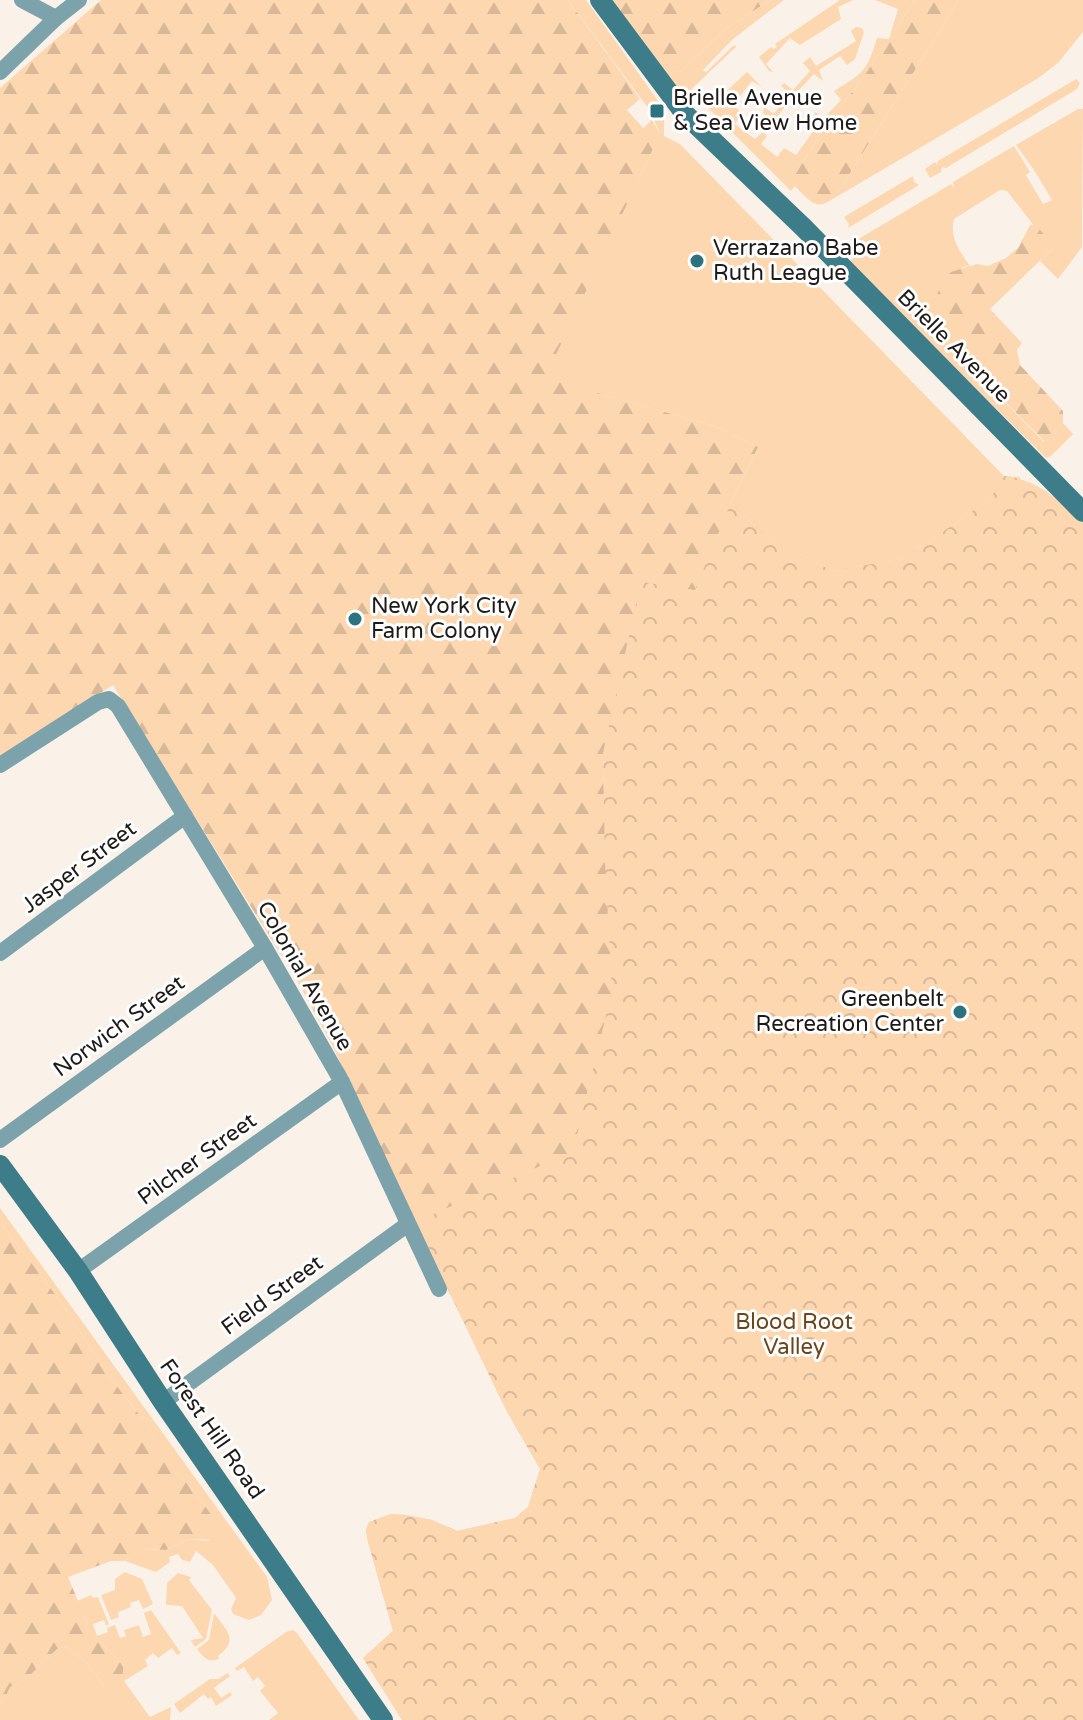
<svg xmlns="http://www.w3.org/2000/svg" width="1083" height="1720" font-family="'Varela Round',sans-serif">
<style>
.grass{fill:#fdd7b0}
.forest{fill:url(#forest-firs)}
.park{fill:url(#park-crowns)}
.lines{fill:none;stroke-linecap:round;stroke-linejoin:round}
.street{stroke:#7ca3ac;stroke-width:16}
.secondary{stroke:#3d7c89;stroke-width:20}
.poi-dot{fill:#2c727f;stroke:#fff;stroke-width:3}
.labels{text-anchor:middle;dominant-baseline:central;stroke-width:6;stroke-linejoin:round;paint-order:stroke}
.poi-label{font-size:22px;fill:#1d1a17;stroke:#fff;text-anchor:start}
.street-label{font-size:22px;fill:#1d1a17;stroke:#fff}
.park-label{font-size:22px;fill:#6a461a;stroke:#fff}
</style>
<defs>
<pattern id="forest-firs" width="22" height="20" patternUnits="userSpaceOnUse" patternTransform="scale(2)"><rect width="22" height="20" fill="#fdd7b0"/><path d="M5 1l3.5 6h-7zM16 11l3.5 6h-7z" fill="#d8b897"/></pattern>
<pattern id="park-crowns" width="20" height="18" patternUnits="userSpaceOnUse" patternTransform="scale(2)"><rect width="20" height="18" fill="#fdd7b0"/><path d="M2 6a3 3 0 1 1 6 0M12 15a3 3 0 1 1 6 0" fill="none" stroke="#d8b897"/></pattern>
</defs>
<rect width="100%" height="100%" fill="#faf2e9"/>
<g class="grass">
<path d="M 568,0 L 586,0 L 661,105 L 664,117 L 664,136 L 680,144 L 1004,476 L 990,499 L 905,558 L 832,571 L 767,537 L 731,503 L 758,447 L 714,426 L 544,378 L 660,134 L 654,120 L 648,115 L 651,112 Z"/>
<path d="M 770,0 L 784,0 L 733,39 L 703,70 L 706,72 L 734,45 L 736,47 L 682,98 L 669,79 L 672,72 L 682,71 L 723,31 Z"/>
<path d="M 840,0 L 853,0 L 838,7 L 841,19 L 800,45 L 790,38 L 766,64 L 773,72 L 769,71 L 759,57 L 771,47 L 774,49 L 777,47 L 775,44 Z"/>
<path d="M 875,0 L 915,0 L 858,85 L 830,118 L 795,175 L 795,186 L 791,191 L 708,108 L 747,72 L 762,87 L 752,81 L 733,105 L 742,113 L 735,124 L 755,139 L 763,132 L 767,136 L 761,144 L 777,157 L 784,148 L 796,155 L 821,121 L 814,115 L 815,112 L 824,118 L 841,100 L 834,91 C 863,73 867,72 877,38 L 889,39 L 898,9 Z"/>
<path d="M 959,0 L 1083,0 L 1083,32 L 1058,63 L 1037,79 L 826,203 L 840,189 Z"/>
<path d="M 856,27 L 862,28 L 864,32 L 855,59 L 847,65 L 840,56 L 819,70 L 823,81 L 814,74 L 796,93 L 803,102 L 793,96 L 777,117 L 785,126 L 781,127 L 763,113 L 764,107 L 774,114 L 789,93 L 781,86 L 784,83 L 793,90 L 810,71 L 803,63 L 810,57 L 816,66 L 856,41 L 851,31 Z"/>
<path d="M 1076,79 L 1080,83 L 1077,89 L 946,168 L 942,167 L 941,172 L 930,178 L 925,169 L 935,162 L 937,165 L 938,161 Z"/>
<path d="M 1078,109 L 1083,109 L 1082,247 L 1058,279 L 1040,261 L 1052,249 L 1007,191 L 1000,190 L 954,219 C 949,237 960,252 970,266 L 963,267 L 931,317 L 934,330 L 1044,442 L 1063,423 L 1073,434 L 1051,456 L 1046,458 L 849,262 L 862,250 L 855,241 L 951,184 L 954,188 L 953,182 L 1014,146 L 1030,172 L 1026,175 L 1043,204 L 1052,200 L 1034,170 L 1016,145 Z"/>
<path d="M 913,176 L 914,182 L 919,185 L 848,228 L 849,224 L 844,217 Z"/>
<path d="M 0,1208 L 267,1577 L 272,1600 L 261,1615 L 249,1620 L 233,1614 L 231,1609 L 236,1598 L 213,1565 L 196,1551 L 190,1562 L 182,1560 L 178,1554 L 169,1557 L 170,1562 L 156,1572 L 125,1561 L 142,1549 L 166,1550 L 189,1539 L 209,1541 L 214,1518 L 188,1484 L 160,1455 L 150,1428 L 112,1380 L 55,1294 L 0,1222 Z"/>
<path d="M 125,1572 L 142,1579 L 153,1604 L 143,1609 L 139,1600 L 130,1603 L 131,1607 L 118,1612 L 119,1617 L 111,1620 L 101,1595 L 115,1590 L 115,1579 Z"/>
<path d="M 178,1573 L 191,1577 L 189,1580 L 212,1610 L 206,1639 L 195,1647 L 191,1640 L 203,1638 L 182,1606 L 166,1605 L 167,1583 Z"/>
<path d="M 91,1595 L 93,1598 L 98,1597 L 109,1624 L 106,1626 L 104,1620 L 93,1624 L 97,1636 L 108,1632 L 107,1628 L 115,1625 L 120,1638 L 126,1636 L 124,1630 L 139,1625 L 143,1637 L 151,1634 L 144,1613 L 151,1610 L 181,1653 L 177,1655 L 172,1648 L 158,1658 L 153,1653 L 145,1660 L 148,1666 L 124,1681 L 150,1717 L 171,1707 L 170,1720 L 0,1720 L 0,1703 L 3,1702 L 9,1687 L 27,1678 L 57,1649 L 66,1647 L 86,1662 L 104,1686 L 123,1665 L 87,1629 L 86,1620 L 77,1601 Z"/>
<path d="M 214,1613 C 226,1630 240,1640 218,1656 L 219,1659 C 208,1663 204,1658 197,1649 L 209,1640 Z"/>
<path d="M 293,1630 L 297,1633 L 359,1720 L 269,1720 L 278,1713 L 260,1691 L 265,1686 L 258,1677 L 253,1681 L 244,1667 L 237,1671 L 235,1668 L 286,1632 Z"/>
<path d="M 228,1673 L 230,1676 L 214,1688 L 221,1698 L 230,1692 L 232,1695 L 216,1706 L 211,1697 L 208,1699 L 204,1694 L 180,1713 L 174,1704 L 210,1679 L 218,1679 Z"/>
</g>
<g class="forest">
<path d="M 101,0 L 568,0 L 640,99 L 627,110 L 643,128 L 650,122 L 651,118 L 660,134 L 545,378 L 714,426 L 758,447 L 731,503 L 767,537 L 832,571 L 905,558 L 990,499 L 1004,476 L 1020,477 L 1004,677 L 714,576 L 603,758 L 604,793 L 645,865 L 1083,1720 L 402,1720 L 363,1658 L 393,1631 L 368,1542 L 366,1530 L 369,1522 L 391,1514 L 406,1515 L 432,1520 L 457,1531 L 515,1518 L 528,1507 L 540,1469 L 505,1408 L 449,1292 L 332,1045 L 299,984 L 113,685 L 0,757 L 0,88 Z"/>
<path d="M 609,0 L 770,0 L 723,31 L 682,71 L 672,72 L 669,79 Z"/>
<path d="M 915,0 L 959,0 L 840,189 C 820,214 814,206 795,186 L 795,175 L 830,118 L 858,85 Z"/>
<path d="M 1035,224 L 1046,237 L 1052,249 L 990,309 L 1022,343 L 1017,350 L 1020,365 L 1063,411 L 1063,423 L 1045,442 L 934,330 C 928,307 937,290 951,272 L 977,264 L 988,266 L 1006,258 L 1018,248 L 1030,225 Z"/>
<path d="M 0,1222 L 55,1294 L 112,1380 L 150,1428 L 161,1455 L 188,1484 L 214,1518 L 221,1533 L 219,1540 L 189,1539 L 166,1550 L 143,1549 L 125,1561 L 111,1561 L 68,1577 L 86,1620 L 87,1629 L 123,1665 C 124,1676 121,1683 111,1688 L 104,1686 L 86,1662 L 66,1647 L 57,1649 L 27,1678 L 10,1687 L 3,1702 L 0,1703 Z"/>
</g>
<path class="park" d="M 1004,476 C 1034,478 1063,501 1083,523 L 1083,1720 L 402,1720 L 363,1658 L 393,1631 L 368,1542 L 366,1530 L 369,1522 L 391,1514 L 406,1515 L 432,1520 L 457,1531 L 515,1518 L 528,1507 L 540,1469 L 505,1408 L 416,1222 L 573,1151 L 612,991 L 605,862 L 603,753 L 641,582 L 695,590 L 731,503 L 767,537 L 832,571 L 905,558 L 990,499 Z"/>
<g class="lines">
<g class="street">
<path d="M 22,0 L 56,18"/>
<path d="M 0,72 L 56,18 L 79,0"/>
<path d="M 0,765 L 98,702 L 109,699 L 118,706 L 265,948 L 342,1082 L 439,1289"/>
<path d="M 0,953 L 185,816"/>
<path d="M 0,1140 L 265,948"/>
<path d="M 78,1271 L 342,1082"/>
<path d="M 163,1402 L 408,1224"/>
</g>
<g class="secondary">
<path d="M 600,0 L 685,114 L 804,228 L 1083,512"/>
<path d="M 0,1165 L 78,1271 L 163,1402 L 383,1720"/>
</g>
</g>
<g class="poi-dot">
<rect x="649" y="103" width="16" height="16" rx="4"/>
<circle cx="697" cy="261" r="8"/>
<circle cx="355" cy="619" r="8"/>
<circle cx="960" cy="1012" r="8"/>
</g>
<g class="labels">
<g class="poi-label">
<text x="673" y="98">Brielle Avenue<tspan x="673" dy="25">&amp; Sea View Home</tspan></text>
<text x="713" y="248">Verrazano Babe<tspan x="713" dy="25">Ruth League</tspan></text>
<text x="371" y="606">New York City<tspan x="371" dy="25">Farm Colony</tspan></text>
<text x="944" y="999" text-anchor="end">Greenbelt<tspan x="944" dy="25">Recreation Center</tspan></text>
</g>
<g class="street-label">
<text transform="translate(954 346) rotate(45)">Brielle Avenue</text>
<text transform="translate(79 867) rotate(-37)">Jasper Street</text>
<text transform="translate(305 976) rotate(60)">Colonial Avenue</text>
<text transform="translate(119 1026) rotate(-36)">Norwich Street</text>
<text transform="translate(197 1159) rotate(-36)">Pilcher Street</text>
<text transform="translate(272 1295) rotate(-36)">Field Street</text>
<text transform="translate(212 1429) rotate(55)">Forest Hill Road</text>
</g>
<g class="park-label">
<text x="794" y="1322">Blood Root<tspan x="794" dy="25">Valley</tspan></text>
</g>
</g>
</svg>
